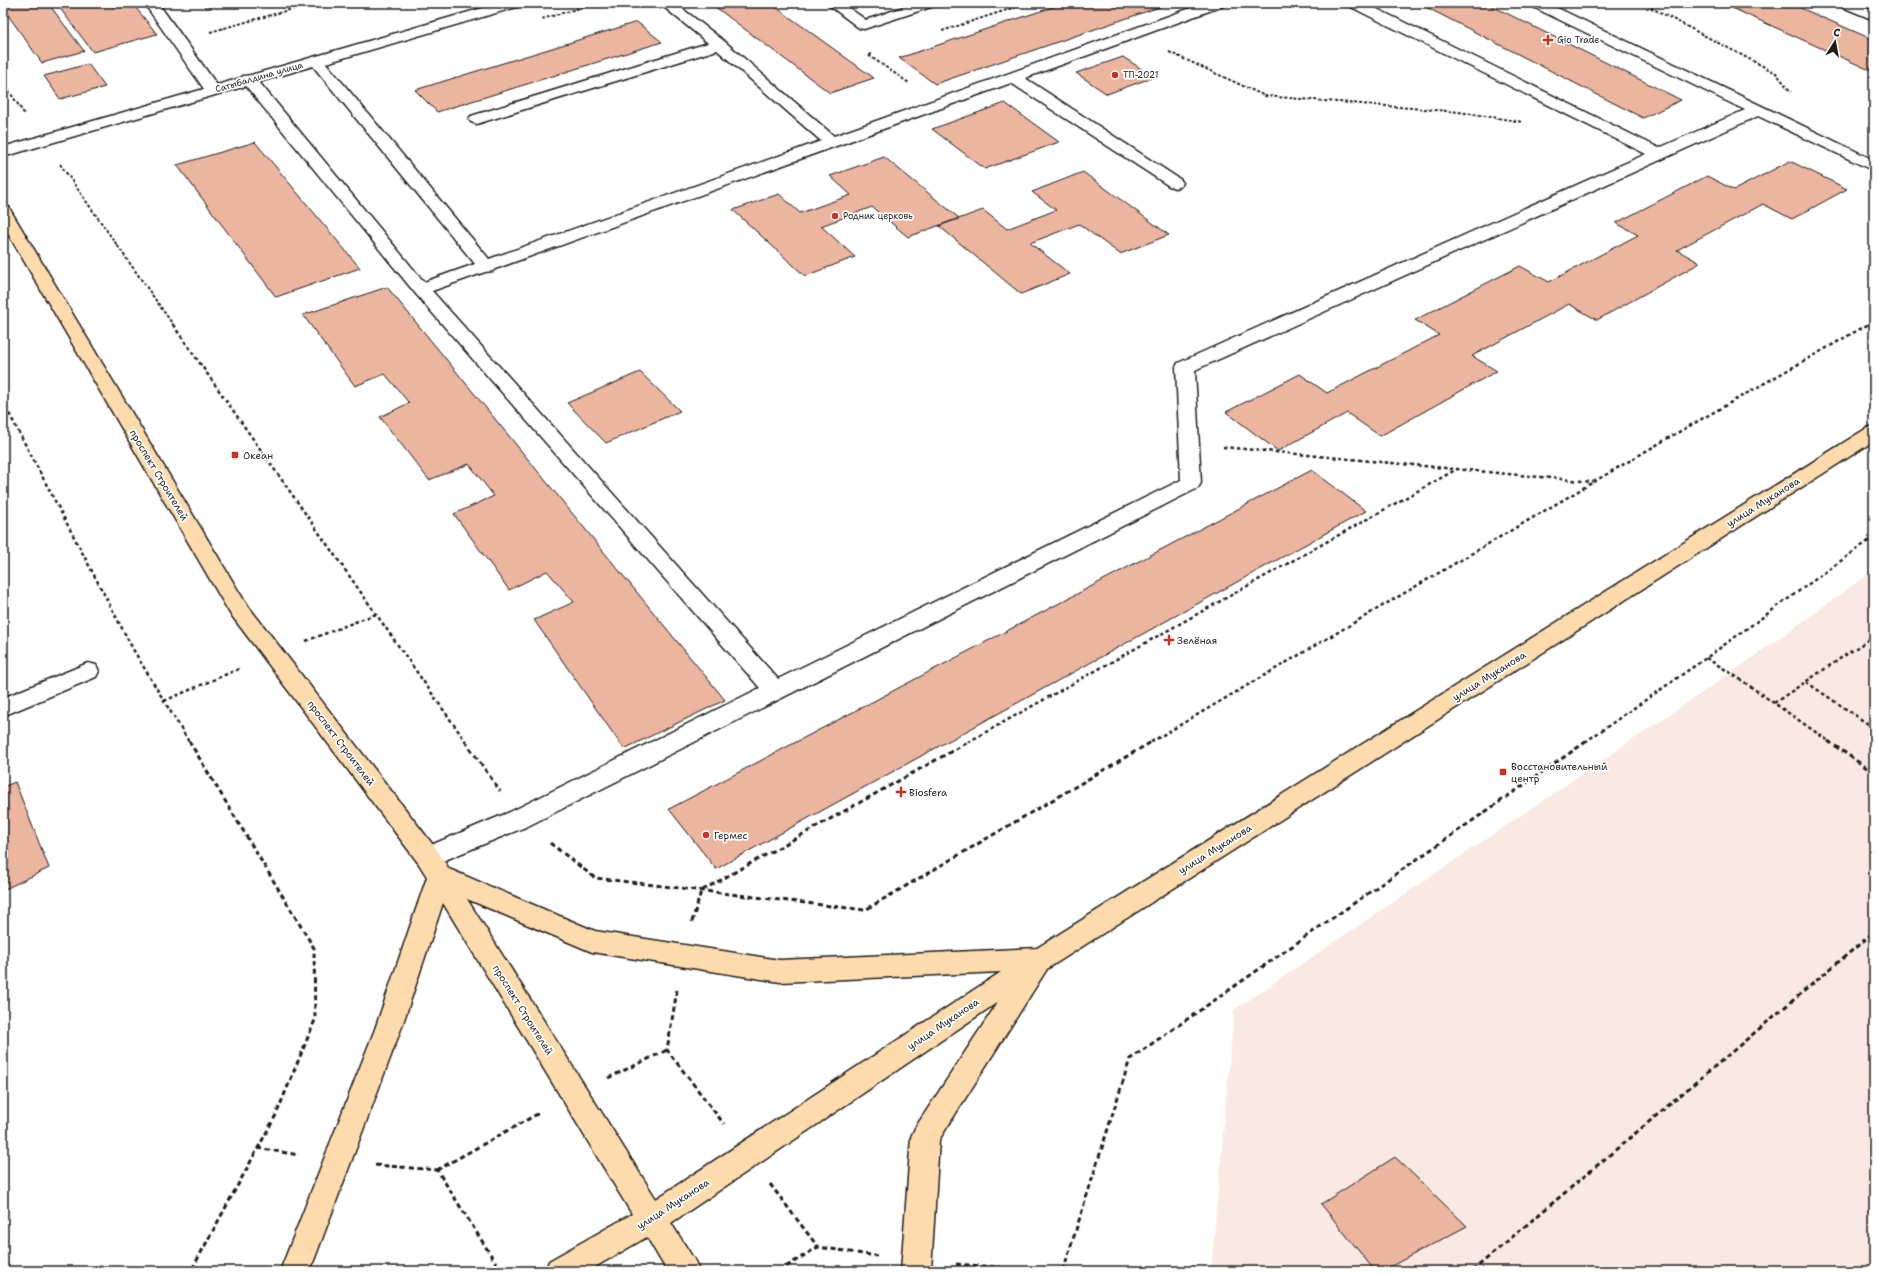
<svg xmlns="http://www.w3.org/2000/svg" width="1877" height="1274" font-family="'Shantell Sans',sans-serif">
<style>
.built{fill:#f9e9e2}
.building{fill:#ebb5a0;stroke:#1c1c1c}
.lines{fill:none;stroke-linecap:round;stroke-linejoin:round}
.minor-casing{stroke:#1c1c1c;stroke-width:3}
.major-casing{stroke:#1c1c1c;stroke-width:3}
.path-far2{stroke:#1c1c1c;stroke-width:2;stroke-dasharray:3 2;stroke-linecap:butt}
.path-far1{stroke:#1c1c1c;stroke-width:2.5;stroke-dasharray:3.5 3;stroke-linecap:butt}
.path{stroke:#1c1c1c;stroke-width:3;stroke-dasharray:5 3.5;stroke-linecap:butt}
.minor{fill:#fff;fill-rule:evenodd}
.major{fill:#fedbac;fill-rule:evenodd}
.poi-dot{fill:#c8321e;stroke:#fff;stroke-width:1.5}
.labels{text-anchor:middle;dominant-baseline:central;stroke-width:3.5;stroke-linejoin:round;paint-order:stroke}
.far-poi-label{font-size:9px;fill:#1c1c1c;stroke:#fff;text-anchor:start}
.far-street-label{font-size:9px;fill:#1c1c1c;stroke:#fff}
.poi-label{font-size:10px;fill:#1c1c1c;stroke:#fff;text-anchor:start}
.street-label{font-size:10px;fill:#1c1c1c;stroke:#fff}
</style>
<rect width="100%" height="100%" fill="#fff"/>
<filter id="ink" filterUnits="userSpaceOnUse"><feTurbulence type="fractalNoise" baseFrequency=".025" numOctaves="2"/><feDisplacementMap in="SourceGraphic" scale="8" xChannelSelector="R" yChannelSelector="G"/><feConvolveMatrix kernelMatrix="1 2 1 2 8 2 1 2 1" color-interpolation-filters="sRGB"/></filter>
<g filter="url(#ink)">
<path class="built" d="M 1874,570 L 1874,1271 L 1211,1271 L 1234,1010 L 1731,673 Z"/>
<g class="building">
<path d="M 3,3 L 48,3 L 84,51 L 42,63 L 3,8 Z"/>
<path d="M 56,3 L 132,3 L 157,34 L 93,52 Z"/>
<path d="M 202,3 L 223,3 L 206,8 Z"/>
<path d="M 710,3 L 770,3 L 874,78 L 830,93 Z"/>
<path d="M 1065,3 L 1171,3 L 935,84 L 899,58 Z"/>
<path d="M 1418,3 L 1486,3 L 1681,100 L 1643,118 Z"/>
<path d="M 1721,3 L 1789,3 L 1874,40 L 1874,72 Z"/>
<path d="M 637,22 L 662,42 L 437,112 L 415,90 Z"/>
<path d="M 1123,57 L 1154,77 L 1107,94 L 1076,73 Z"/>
<path d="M 88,64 L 105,87 L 60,99 L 44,76 Z"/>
<path d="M 1005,103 L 1059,142 L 985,169 L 932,129 Z"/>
<path d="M 255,142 L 360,268 L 276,297 L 177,165 Z"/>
<path d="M 884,157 L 959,218 L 908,237 L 872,207 L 821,226 L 855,257 L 805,276 L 733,210 L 779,194 L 800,213 L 851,195 L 830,176 Z"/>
<path d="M 1790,161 L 1847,189 L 1792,219 L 1763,204 L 1677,250 L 1700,263 L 1597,320 L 1569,304 L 1472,356 L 1497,371 L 1380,436 L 1347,413 L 1278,451 L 1226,412 L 1300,374 L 1327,393 L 1439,335 L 1415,320 L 1520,266 L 1549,282 L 1638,235 L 1616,223 L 1707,176 L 1734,190 Z"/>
<path d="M 1083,172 L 1169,235 L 1120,254 L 1079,224 L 1030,243 L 1070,274 L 1021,294 L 939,226 L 983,210 L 1007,229 L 1056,210 L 1032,192 Z"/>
<path d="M 387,287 L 725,700 L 624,749 L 534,620 L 574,602 L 547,571 L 509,590 L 454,514 L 494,496 L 469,464 L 429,480 L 380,417 L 409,403 L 385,374 L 355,386 L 303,315 Z"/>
<path d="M 640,372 L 680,411 L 606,443 L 567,403 Z"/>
<path d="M 1312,470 L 1366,511 L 716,869 L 669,809 Z"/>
<path d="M 15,782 L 49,868 L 3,890 L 3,787 Z"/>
<path d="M 1395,1157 L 1467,1226 L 1382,1271 L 1375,1271 L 1321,1204 Z"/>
</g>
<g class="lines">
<g class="minor-casing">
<g id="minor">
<path d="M 144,3 L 158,3 L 217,85 L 241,78 L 243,76 L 251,75 L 500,3 L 522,3 L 520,6 L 326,63 L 489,259 L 821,141 L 717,50 L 483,122 L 477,124 L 471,122 L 469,119 L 471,116 L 708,43 L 659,3 L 675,3 L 724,41 L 834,136 L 1205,3 L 1225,3 L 1223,6 L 1025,78 L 1181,180 L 1183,183 L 1181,186 L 1175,188 L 1169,186 L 1011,83 L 495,269 L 493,271 L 485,272 L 432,291 L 778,679 L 1181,480 L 1176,367 L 1178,363 L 1646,154 L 1349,6 L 1347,3 L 1365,3 L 1659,148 L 1745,110 L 1531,6 L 1529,3 L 1547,3 L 1874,160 L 1874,171 L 1758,116 L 1195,370 L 1201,483 L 1198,488 L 528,826 L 428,867 L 419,864 L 416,857 L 419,850 L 510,812 L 760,688 L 415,293 L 246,86 L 3,157 L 3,147 L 204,89 ZM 313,66 L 475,264 L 424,282 L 259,82 Z"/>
<path d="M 826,3 L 842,3 L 866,20 L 915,3 L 936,3 L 934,6 L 864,29 L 859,28 Z"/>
<path d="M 1838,3 L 1857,3 L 1874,11 L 1874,20 L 1840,6 Z"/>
<path d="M 88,663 L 96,665 L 99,671 L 96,677 L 3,716 L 3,698 Z"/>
</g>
</g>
<g class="major-casing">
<path id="major" d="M 3,206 L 9,207 L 11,211 L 245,602 L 437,850 L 449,869 L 595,931 L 780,960 L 1037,948 L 1867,428 L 1874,426 L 1874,441 L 1047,969 L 939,1140 L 931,1271 L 901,1271 L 911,1137 L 915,1128 L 998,1002 L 671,1223 L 695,1261 L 699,1271 L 667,1271 L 647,1237 L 588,1271 L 545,1271 L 549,1261 L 632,1214 L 443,903 L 401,1029 L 310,1271 L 280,1271 L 375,1029 L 427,877 L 419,864 L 229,612 L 3,225 ZM 467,899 L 592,952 L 780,982 L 1001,972 L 656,1199 Z"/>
</g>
<g class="path-far2">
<path d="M 1642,3 L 1776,73 L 1791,92"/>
<path d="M 542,19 L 597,3"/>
<path d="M 942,31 L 1028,3"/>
<path d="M 210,32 L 314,3"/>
<path d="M 1169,52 L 1265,96 L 1459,112 L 1523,122"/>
<path d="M 872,54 L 868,55 L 909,83"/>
<path d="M 3,82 L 25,115"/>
<path d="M 60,164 L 174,326"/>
<path d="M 1866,326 L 1874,321"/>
</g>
<g class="path-far1">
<path d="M 173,325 L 466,742"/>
<path d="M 3,402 L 134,651 L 189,742"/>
<path d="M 1223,447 L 1593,482"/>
<path d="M 306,641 L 376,614"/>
<path d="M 1706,658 L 1731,673 L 1830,742"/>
<path d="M 1806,682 L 1874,728"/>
<path d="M 164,701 L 241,668"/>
<path d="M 1774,703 L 1874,636"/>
<path d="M 968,742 L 1457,469"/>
<path d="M 1151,742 L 1670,437 L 1867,325"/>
<path d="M 1585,742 L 1706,658 L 1874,537"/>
</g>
<g class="path">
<path d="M 189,741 L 314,948 L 315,1020 L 276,1115 L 191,1271"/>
<path d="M 465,741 L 500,791"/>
<path d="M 1828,741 L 1874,773"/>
<path d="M 550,843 L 595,878 L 865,910 L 1153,741"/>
<path d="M 692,922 L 701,891 L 970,741"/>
<path d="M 677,990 L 667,1050 L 724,1124"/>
<path d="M 608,1078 L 667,1050"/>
<path d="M 257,1148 L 299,1155"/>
<path d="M 375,1165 L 437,1170 L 501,1271"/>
<path d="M 437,1170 L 541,1112"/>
<path d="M 770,1184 L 818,1247"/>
<path d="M 956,1264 L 1044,1271"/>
<path d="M 779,1271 L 818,1247 L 877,1256"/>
<path d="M 1063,1271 L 1130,1059 L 1587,741"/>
<path d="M 1472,1271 L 1874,932"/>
</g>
<use href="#minor" class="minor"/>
<use href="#major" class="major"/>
</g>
</g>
<g class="poi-dot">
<path d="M1546 34h4v4h4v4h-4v4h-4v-4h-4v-4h4z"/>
<circle cx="1115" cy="75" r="4"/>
<circle cx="835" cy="216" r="4"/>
<rect x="231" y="451" width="8" height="8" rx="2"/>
<path d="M1167 634h4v4h4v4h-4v4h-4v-4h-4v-4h4z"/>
<rect x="1499" y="768" width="8" height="8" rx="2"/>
<path d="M899 786h4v4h4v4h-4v4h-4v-4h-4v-4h4z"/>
<circle cx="706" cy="835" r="4"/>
</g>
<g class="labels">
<g class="far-poi-label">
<text x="1557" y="40">Gio Trade</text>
<text x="1123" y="75">ТП-2021</text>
<text x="843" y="216">Родник церковь</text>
</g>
<g class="far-street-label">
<text transform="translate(259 77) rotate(-16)">Сатыбалдина улица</text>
</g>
<g class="poi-label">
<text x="243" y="455">Океан</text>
<text x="1177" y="640">Зелёная</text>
<text x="1511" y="766">Восстановительный<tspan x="1511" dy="12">центр</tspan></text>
<text x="909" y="792">Biosfera</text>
<text x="714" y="835">Гермес</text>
</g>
<g class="street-label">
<text transform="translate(159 475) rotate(59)">проспект Строителей</text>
<text transform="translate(1763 502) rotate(-32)">улица Муканова</text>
<text transform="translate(1489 676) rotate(-32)">улица Муканова</text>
<text transform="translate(341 743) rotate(53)">проспект Строителей</text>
<text transform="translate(1215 849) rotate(-32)">улица Муканова</text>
<text transform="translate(523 1010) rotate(58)">проспект Строителей</text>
<text transform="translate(943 1024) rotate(-34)">улица Муканова</text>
<text transform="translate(673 1204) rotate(-33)">улица Муканова</text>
</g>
</g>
<rect width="1877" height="1274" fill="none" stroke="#fff" stroke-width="16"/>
<rect x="8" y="8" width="1861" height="1258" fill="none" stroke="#1c1c1c" stroke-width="1.5" filter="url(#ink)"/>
<g transform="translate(1835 42) rotate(11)" stroke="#ffffff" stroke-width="3" paint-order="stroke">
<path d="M0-3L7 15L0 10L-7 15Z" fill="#1c1c1c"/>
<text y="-6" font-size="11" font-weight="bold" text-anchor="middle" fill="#1c1c1c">С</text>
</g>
</svg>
